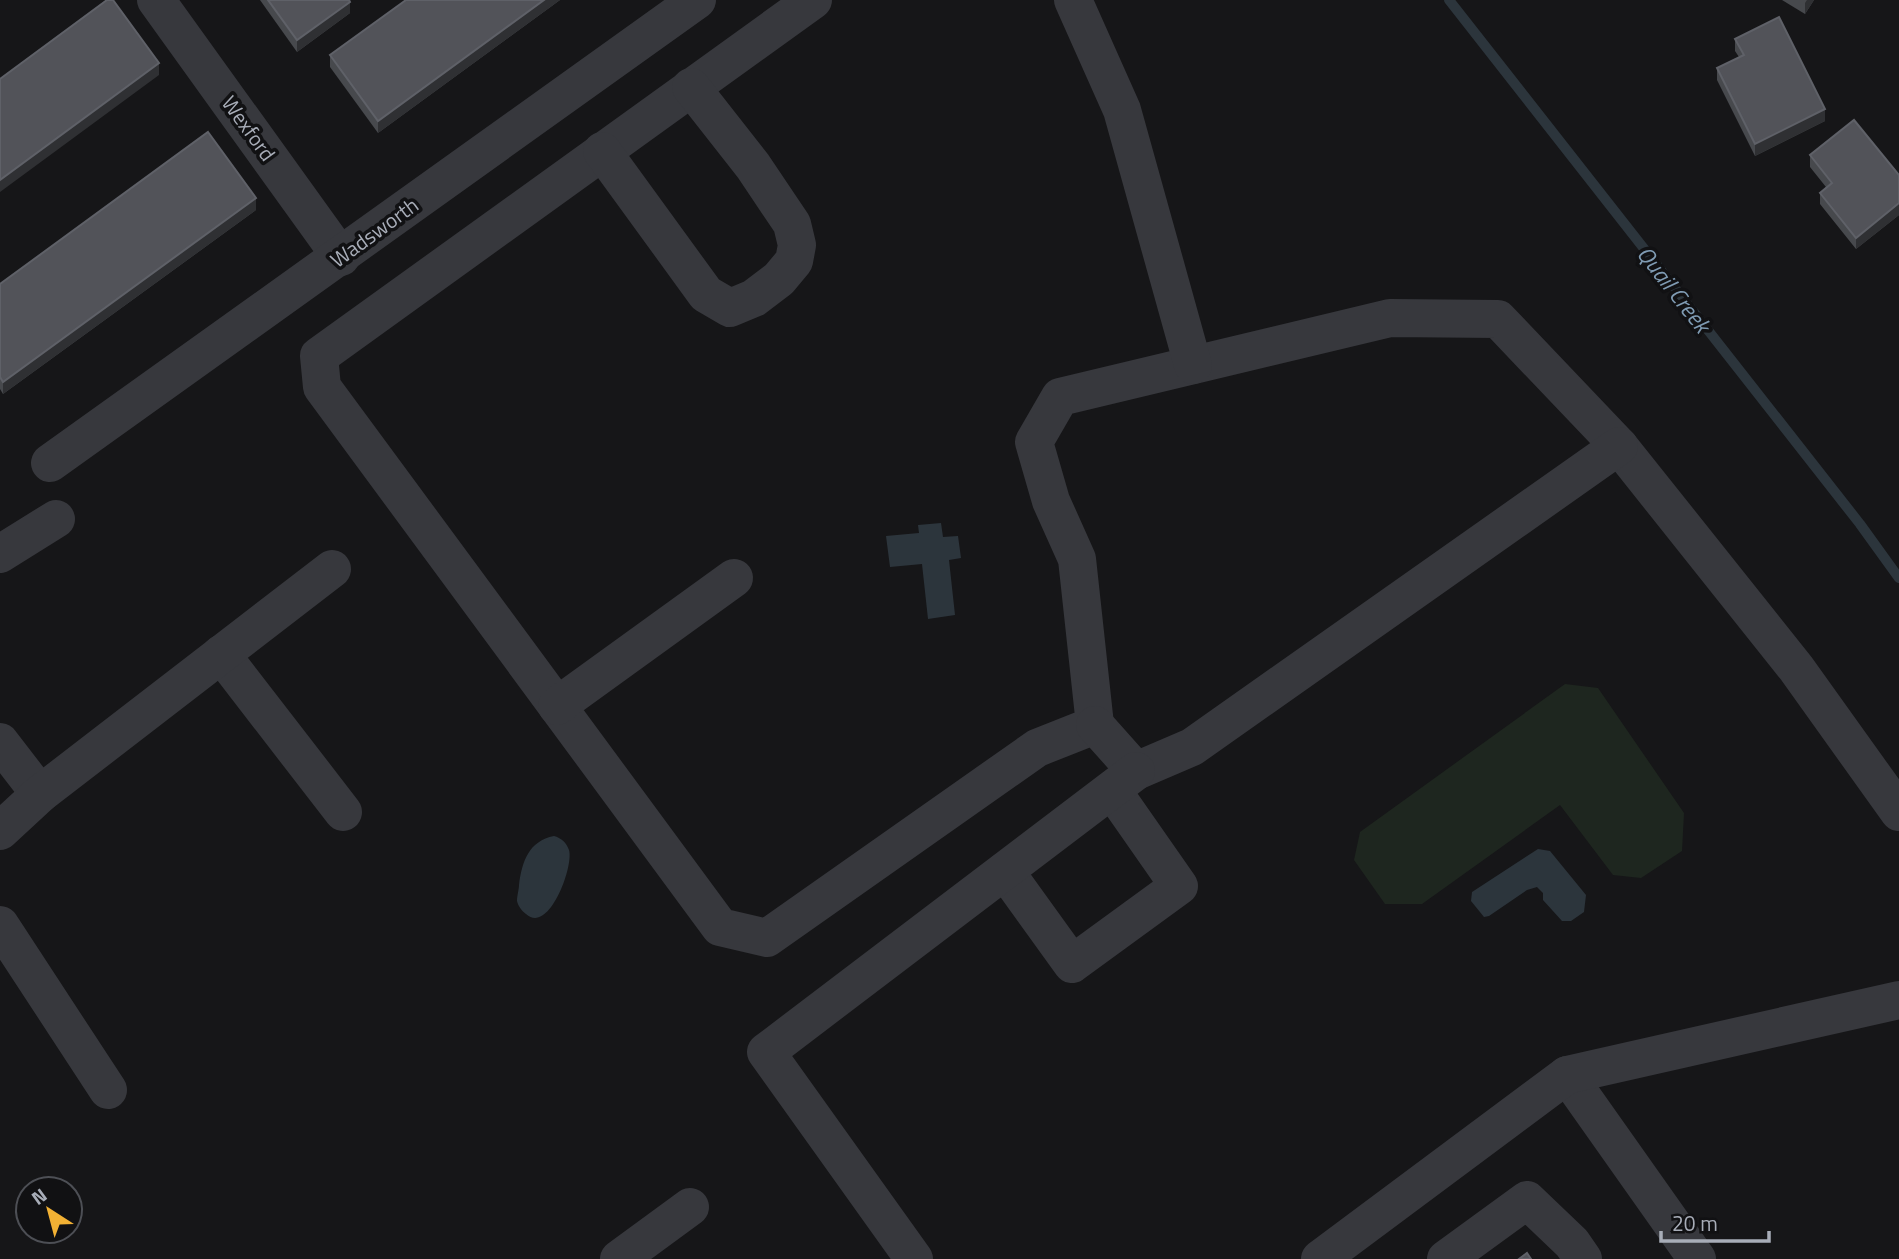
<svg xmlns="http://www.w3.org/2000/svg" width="1899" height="1259" font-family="'Titillium Web',sans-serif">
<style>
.green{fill:#1e261f}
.water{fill:#2c353c}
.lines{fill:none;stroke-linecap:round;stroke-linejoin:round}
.stream{stroke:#2c353c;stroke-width:10}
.minor{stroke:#37383d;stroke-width:38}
.wall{fill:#47494d}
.shaded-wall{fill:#2f3033}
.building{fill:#525359;stroke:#5f6168;stroke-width:2}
.labels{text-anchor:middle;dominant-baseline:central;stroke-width:7;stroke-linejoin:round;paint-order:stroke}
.street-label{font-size:21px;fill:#a8adb8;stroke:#111113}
.water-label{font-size:23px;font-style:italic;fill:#7f9bb3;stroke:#111113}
</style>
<rect width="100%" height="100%" fill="#161618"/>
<path class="green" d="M 1565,684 L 1598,688 L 1684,813 L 1682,851 L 1641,878 L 1613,875 L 1560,805 L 1422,904 L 1385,904 L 1354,860 L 1360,832 Z"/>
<g class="water">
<path d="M 941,523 L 943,537 L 958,536 L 961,558 L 949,560 L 955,615 L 928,619 L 922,564 L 890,567 L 886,536 L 919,533 L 918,525 Z"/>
<path d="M 554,836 C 561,838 566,842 569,850 C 574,866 549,935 526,914 C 522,911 518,906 517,901 C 517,896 519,889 519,885 C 522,861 529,841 554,836 Z"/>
<path d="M 1538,849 L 1550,851 L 1586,895 L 1584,912 L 1571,921 L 1562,921 L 1543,900 L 1543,893 L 1537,887 L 1527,890 L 1489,916 L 1484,917 L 1471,901 L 1472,892 Z"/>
</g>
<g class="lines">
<path class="stream" d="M 1449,0 L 1860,524 L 1899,578"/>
<g class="minor">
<path d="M 156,0 L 341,257"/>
<path d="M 813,0 L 319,356 L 322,387 L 720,927 L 767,938 L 1037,748 L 1095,725 L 1077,559 L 1051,501 L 1034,442 L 1060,397 L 1390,318 L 1498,319 L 1619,446 L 1796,668 L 1899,812"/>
<path d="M 1073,0 L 1122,110 L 1193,365"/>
<path d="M 602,151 L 706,294 L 730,308 L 754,298 L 779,279 L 794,261 L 797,245 L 792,224 L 753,166 L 691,87"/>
<path d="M 50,463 L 697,0"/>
<path d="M 0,554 L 56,519"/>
<path d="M 221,654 L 343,812"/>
<path d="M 557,706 L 734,578"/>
<path d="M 1095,725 L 1136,771 L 1192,747 L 1619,446"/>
<path d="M 0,742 L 40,794"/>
<path d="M 0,831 L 40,794 L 332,569"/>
<path d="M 1005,871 L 1072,964 L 1179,886 L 1112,790"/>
<path d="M 0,925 L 108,1090"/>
<path d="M 1567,1075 L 1697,1259"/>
<path d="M 619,1259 L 690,1207"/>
<path d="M 914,1259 L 766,1052 L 1136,771"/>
<path d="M 1320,1259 L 1567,1075 L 1899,1000"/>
<path d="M 1446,1259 L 1527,1200 L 1572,1243 L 1583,1259"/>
</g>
</g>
<g class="wall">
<path d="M 260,0 L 349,0 L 350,13 L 297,52 Z"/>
<path d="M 406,0 L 560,0 L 378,133 L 330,67 L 330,55 Z"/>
<path d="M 1782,0 L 1814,0 L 1805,14 Z"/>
<path d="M 1735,39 L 1825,121 L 1755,156 L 1717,80 L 1717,68 L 1739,57 L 1735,51 Z"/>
<path d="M 1810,155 L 1899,175 L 1899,215 L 1856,249 L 1820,204 L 1820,193 L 1826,187 L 1810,167 Z"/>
<path d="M 256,210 L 3,394 L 0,389 L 0,284 Z"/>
</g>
<g class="shaded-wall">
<path d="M 544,0 L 560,0 L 378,133 L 378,121 Z"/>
<path d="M 1807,0 L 1814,0 L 1805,14 L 1805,3 Z"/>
<path d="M 350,2 L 350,13 L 297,52 L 297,40 Z"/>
<path d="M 159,63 L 159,75 L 0,192 L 0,180 Z"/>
<path d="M 1825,109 L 1825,121 L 1755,156 L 1755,144 Z"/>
<path d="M 256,198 L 256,210 L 3,394 L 3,382 Z"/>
<path d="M 1899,203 L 1899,215 L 1856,249 L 1856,238 Z"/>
</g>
<g class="building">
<path d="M 107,0 L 113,0 L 159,63 L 0,180 L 0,79 Z"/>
<path d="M 268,0 L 349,0 L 350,2 L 297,40 Z"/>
<path d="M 406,0 L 544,0 L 378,121 L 330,55 Z"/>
<path d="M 1779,17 L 1825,109 L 1755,144 L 1717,68 L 1744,55 L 1735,39 Z"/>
<path d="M 1854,120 L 1899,175 L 1899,203 L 1856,238 L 1820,193 L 1832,183 L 1810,155 Z"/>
<path d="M 208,132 L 256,198 L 3,382 L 0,377 L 0,284 Z"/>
<path d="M 1527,1253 L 1531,1259 L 1519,1259 Z"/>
</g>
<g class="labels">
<g class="street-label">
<text transform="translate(249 128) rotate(54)">Wexford</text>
<text transform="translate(374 232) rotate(-36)">Wadsworth</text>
</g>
<g class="water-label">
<text transform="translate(1674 289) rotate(52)">Quail Creek</text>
</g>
</g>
<g transform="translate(49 1210) rotate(324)"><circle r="33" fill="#111113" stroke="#4d4f55" stroke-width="2"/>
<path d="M0-5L12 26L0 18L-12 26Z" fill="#f2b134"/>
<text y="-10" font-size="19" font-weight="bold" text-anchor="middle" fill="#a8adb8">N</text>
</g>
<path d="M1661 1231v10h108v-10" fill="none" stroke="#a8adb8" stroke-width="3.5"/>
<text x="1672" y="1231" font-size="21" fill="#a8adb8" stroke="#111113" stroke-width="5" paint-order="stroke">20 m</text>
</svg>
